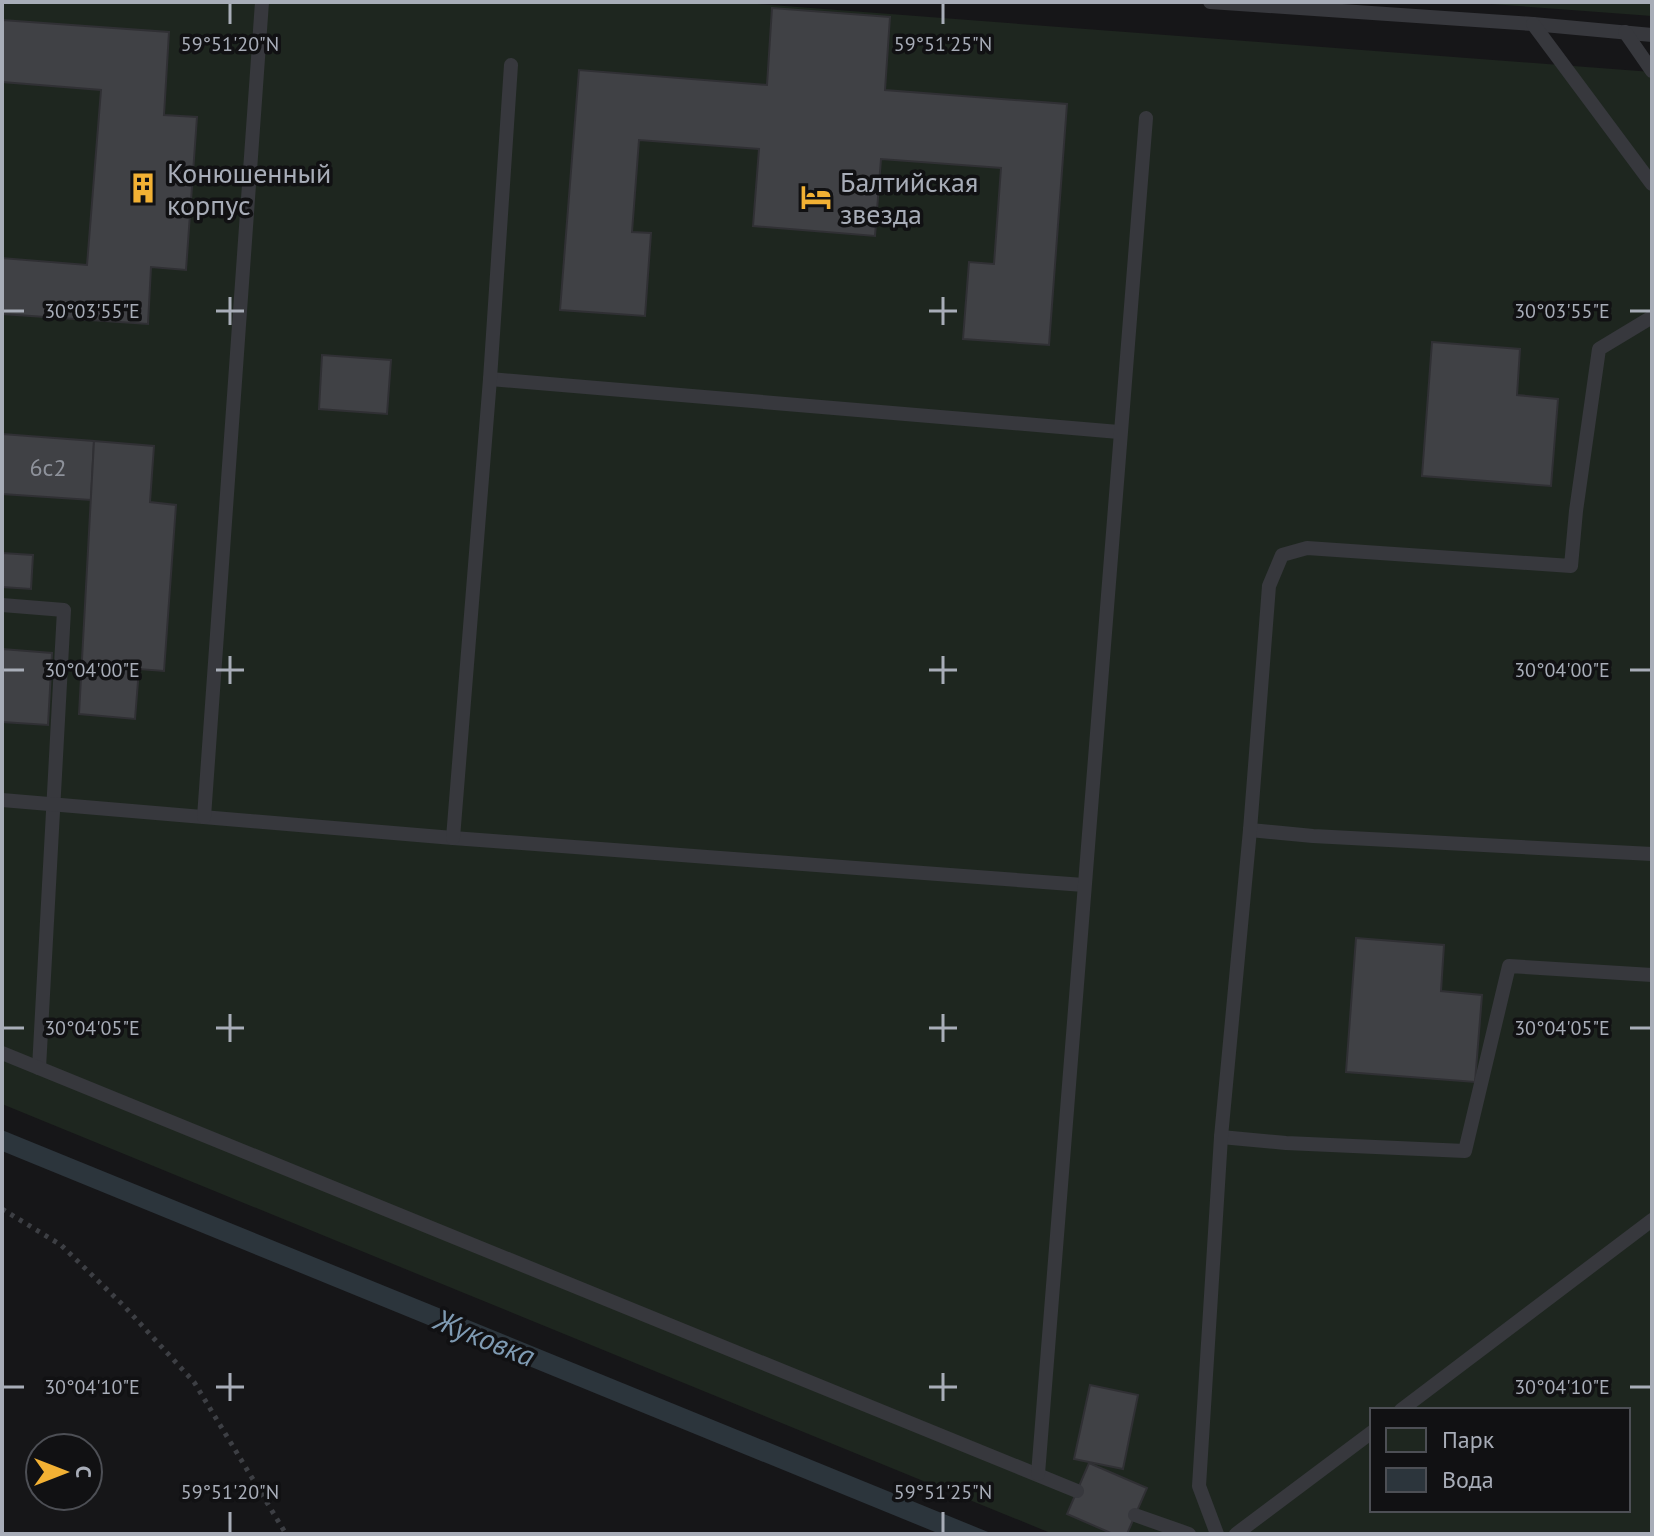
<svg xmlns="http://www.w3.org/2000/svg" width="1654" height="1536" font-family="'PT Sans',sans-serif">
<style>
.green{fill:#1e261f;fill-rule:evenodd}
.water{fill:#2c353c}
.building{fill:#404145;stroke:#303034;stroke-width:2}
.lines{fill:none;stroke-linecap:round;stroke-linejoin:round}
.path{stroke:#3d3f44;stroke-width:5;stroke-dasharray:4 6;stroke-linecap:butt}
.service{stroke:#37383d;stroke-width:14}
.ticks{fill:none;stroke:#a8adb8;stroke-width:3}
.labels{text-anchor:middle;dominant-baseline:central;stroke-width:7;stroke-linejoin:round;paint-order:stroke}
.number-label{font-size:24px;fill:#8e929b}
.poi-label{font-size:28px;fill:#a8adb8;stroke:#111113;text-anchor:start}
.water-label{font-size:30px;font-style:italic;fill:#7f9bb3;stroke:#111113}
.ticks-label{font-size:20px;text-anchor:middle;fill:#a8adb8;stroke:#111113;stroke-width:7;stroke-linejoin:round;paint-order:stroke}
</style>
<rect width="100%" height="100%" fill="#161618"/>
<g class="green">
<path d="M 2,2 L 731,2 L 1652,72 L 1652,1534 L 1053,1534 L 2,1104 ZM 1372,1410 L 1628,1410 L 1628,1510 L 1372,1510 Z"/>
<path d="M 1464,2 L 1652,2 L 1652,16 Z"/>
</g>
<path class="water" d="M 2,1130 L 993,1534 L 940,1534 L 2,1151 Z"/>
<g class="building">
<path d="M 772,8 L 890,17 L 885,90 L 1067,104 L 1049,345 L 963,339 L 969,262 L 994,264 L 1001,168 L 881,159 L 875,236 L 753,226 L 759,149 L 639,140 L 632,232 L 651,233 L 645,316 L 560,310 L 579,70 L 767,85 Z"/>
<path d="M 2,20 L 169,32 L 164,115 L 197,117 L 186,270 L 151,267 L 148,324 L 2,314 L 2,258 L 87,265 L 101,90 L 2,82 Z"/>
<path d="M 1432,342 L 1520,349 L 1517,395 L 1558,399 L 1551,486 L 1422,476 Z"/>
<path d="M 322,355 L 391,360 L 387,414 L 319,409 Z"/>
<path d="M 2,434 L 94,441 L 91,500 L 2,494 Z"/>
<path d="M 94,441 L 154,446 L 150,502 L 176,505 L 164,671 L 139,669 L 135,719 L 79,714 Z"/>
<path d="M 2,553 L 33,555 L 31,589 L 2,587 Z"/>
<path d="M 2,649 L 52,653 L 48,725 L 2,722 Z"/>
<path d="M 1356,938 L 1444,945 L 1441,991 L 1482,995 L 1475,1082 L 1346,1072 Z"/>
<path d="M 1090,1385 L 1138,1395 L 1123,1469 L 1074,1459 Z"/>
<path d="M 1089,1463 L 1147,1488 L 1127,1534 L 1113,1534 L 1067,1514 Z"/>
</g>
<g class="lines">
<path class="path" d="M 2,1209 L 61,1245 L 124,1306 L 194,1382 L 286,1534"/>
<g class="service">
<path d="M 1210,2 L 1533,24 L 1652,35"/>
<path d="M 1533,24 L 1652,184"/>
<path d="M 1625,32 L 1652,71"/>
<path d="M 490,379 L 1119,432"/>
<path d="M 2,605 L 64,610 L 39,1068"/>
<path d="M 2,800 L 453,838 L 1084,885"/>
<path d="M 204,817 L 262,2"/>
<path d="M 1250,830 L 1313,836 L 1652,854"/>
<path d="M 453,838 L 490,379 L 511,65"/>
<path d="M 2,1053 L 1077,1491"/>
<path d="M 1221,1137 L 1286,1143 L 1465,1151 L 1509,966 L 1652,975"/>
<path d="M 1401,1410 L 1652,1220"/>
<path d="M 1038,1474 L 1146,118"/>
<path d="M 1135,1515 L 1189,1534"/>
<path d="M 1217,1534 L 1199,1486 L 1221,1137 L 1250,830 L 1269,586 L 1282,555 L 1307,548 L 1571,566 L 1576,511 L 1599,349 L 1652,317"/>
<path d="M 1236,1534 L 1372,1432"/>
</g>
</g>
<path class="ticks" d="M 230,4 L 230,24M 943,4 L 943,24M 230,297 L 230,325M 943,297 L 943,325M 4,311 L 24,311M 216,311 L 244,311M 929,311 L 957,311M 1630,311 L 1650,311M 230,656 L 230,684M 943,656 L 943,684M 4,670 L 24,670M 216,670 L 244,670M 929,670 L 957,670M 1630,670 L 1650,670M 230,1014 L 230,1042M 943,1014 L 943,1042M 4,1028 L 24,1028M 216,1028 L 244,1028M 929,1028 L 957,1028M 1630,1028 L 1650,1028M 230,1373 L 230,1401M 943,1373 L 943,1401M 4,1387 L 24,1387M 216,1387 L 244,1387M 929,1387 L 957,1387M 1630,1387 L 1650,1387M 230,1512 L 230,1532M 943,1512 L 943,1532"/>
<defs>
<g id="building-bare" transform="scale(2.4)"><path d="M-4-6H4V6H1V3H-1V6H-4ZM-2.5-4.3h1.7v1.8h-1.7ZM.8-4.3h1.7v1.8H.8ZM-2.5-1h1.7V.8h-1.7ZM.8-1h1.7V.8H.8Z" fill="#f2b134" stroke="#111113" stroke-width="2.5" paint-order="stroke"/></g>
<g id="hotel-bare" transform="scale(2.4)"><path d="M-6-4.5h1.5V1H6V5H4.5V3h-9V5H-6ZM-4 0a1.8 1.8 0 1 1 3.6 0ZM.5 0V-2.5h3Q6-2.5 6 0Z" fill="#f2b134" stroke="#111113" stroke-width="2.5" paint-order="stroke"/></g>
</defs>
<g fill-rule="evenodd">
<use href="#building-bare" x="143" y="188"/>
<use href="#hotel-bare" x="816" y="197"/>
</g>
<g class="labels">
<g class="number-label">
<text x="48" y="467">6с2</text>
</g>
<g class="poi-label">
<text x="167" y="172">Конюшенный<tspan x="167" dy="32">корпус</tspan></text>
<text x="840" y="181">Балтийская<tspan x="840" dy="32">звезда</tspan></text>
</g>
<g class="water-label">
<text transform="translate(485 1337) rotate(22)">Жуковка</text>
</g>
</g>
<g class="ticks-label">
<text x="230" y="51">59°51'20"N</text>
<text x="943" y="51">59°51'25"N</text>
<text x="1562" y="318">30°03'55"E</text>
<text x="92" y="318">30°03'55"E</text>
<text x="1562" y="677">30°04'00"E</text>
<text x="92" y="677">30°04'00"E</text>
<text x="1562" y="1035">30°04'05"E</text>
<text x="92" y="1035">30°04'05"E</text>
<text x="92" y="1394">30°04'10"E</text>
<text x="1562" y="1394">30°04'10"E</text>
<text x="230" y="1499">59°51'20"N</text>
<text x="943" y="1499">59°51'25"N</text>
</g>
<rect width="1654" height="1536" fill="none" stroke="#a8adb8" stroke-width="8"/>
<rect x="1370" y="1408" width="260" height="104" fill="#111113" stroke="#4d4f55" stroke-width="2"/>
<rect x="1386" y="1428" width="40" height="24" fill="#1e261f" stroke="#4d4f55" stroke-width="2"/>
<text x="1442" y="1448" font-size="24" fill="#a8adb8">Парк</text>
<rect x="1386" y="1468" width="40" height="24" fill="#2c353c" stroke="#4d4f55" stroke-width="2"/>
<text x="1442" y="1488" font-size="24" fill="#a8adb8">Вода</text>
<g transform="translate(64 1472) rotate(90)"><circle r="38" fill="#111113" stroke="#4d4f55" stroke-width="2"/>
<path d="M0-6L14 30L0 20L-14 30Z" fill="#f2b134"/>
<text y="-12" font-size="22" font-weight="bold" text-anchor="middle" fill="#a8adb8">С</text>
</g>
</svg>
